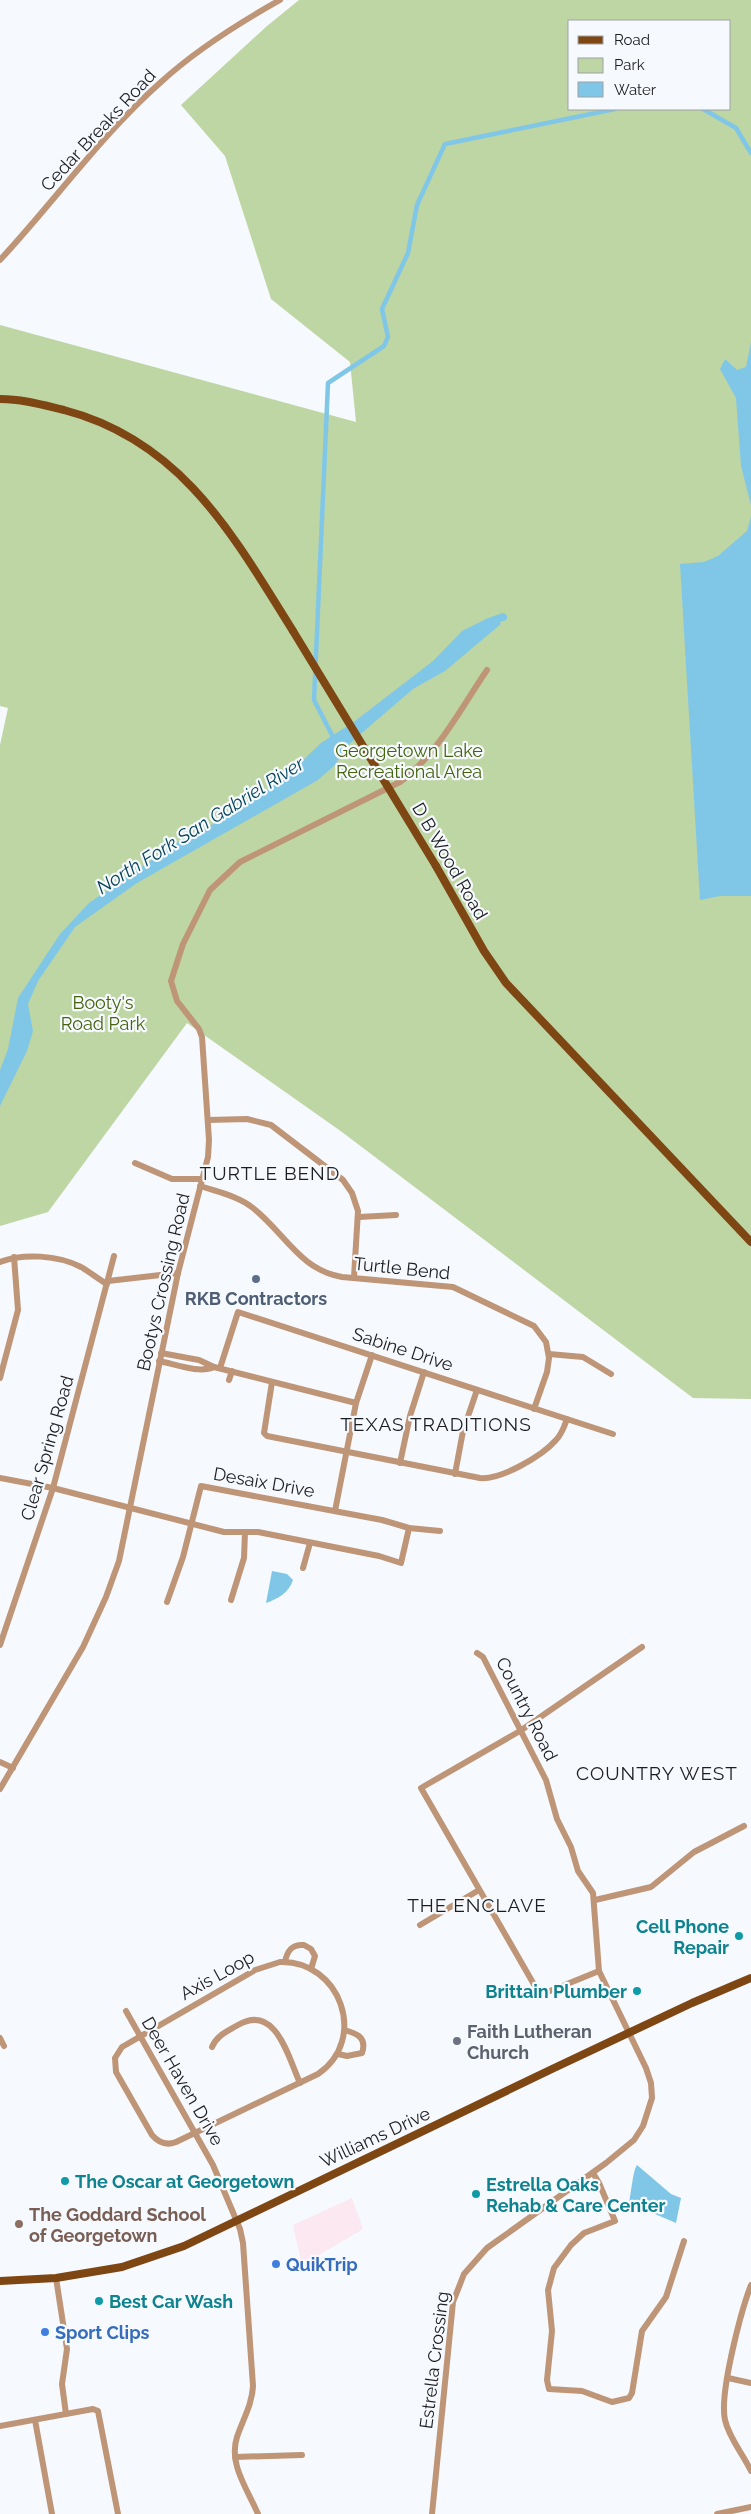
<svg xmlns="http://www.w3.org/2000/svg" width="751" height="2514" font-family="Raleway,sans-serif">
<style>
.commercial{fill:#fce8f1}
.green{fill:#bed5a4;fill-rule:evenodd}
.water{fill:#80c7e7}
.lines{fill:none;stroke-linecap:round;stroke-linejoin:round}
.canal{stroke:#80c7e7;stroke-width:4.5}
.river{stroke:#80c7e7;stroke-width:8}
.minor{stroke:#be9577;stroke-width:6}
.major{stroke:#7e4613;stroke-width:8}
.major-bridge{stroke:#7e4613;stroke-width:8}
.service-dot{fill:#5c6f8a;stroke:#f6f9fd;stroke-width:2}
.culture-dot{fill:#0f9aa8;stroke:#f6f9fd;stroke-width:2}
.worship-dot{fill:#6b7280;stroke:#f6f9fd;stroke-width:2}
.education-dot{fill:#8d6e63;stroke:#f6f9fd;stroke-width:2}
.shop-dot{fill:#3f7fe0;stroke:#f6f9fd;stroke-width:2}
.labels{text-anchor:middle;dominant-baseline:central;stroke-width:4.5;stroke-linejoin:round;paint-order:stroke}
.street-label{font-size:18px;fill:#1c1d20;stroke:#f6f9fd}
.park-label{font-size:18px;fill:#44630d;stroke:#f6f9fd}
.service-label{font-size:18px;font-weight:bold;fill:#4e5e75;stroke:#f6f9fd}
.culture-label{font-size:18px;font-weight:bold;fill:#0d838f;stroke:#f6f9fd;text-anchor:start}
.worship-label{font-size:18px;font-weight:bold;fill:#5b616d;stroke:#f6f9fd;text-anchor:start}
.education-label{font-size:18px;font-weight:bold;fill:#785e54;stroke:#f6f9fd;text-anchor:start}
.shop-label{font-size:18px;font-weight:bold;fill:#366cbe;stroke:#f6f9fd;text-anchor:start}
.water-label{font-size:19px;font-style:italic;fill:#04445a;stroke:#f6f9fd}
.neighbourhood-label{font-size:19px;letter-spacing:1px;fill:#1c1d20;stroke:#f6f9fd}
</style>
<rect width="100%" height="100%" fill="#f6f9fd"/>
<path class="commercial" d="M 352,2198 L 363,2229 L 302,2265 L 293,2225 Z"/>
<path class="green" d="M 299,0 L 751,0 L 751,1399 L 693,1398 L 342,1132 L 187,1023 L 48,1212 L 0,1226 L 0,745 L 8,708 L 0,706 L 0,325 L 356,422 L 350,362 L 271,299 L 225,156 L 181,105 L 267,26 ZM 570,21 L 730,21 L 730,109 L 570,109 Z"/>
<g class="water">
<path d="M 751,342 L 751,505 L 741,466 L 736,398 L 720,369 L 725,359 L 737,370 L 746,367 Z"/>
<path d="M 751,516 L 751,896 L 720,896 L 700,900 L 680,564 L 704,562 L 718,556 L 747,531 Z"/>
<path d="M 495,617 L 501,624 L 445,671 L 413,689 L 349,744 L 335,765 L 318,780 L 137,883 L 75,927 L 38,981 L 28,1004 L 33,1031 L 27,1051 L 0,1106 L 0,1070 L 8,1049 L 18,998 L 60,934 L 89,903 L 178,842 L 227,817 L 282,780 L 321,743 L 355,721 L 433,661 L 462,631 L 486,619 Z"/>
<path d="M 272,1571 L 287,1574 L 293,1580 C 289,1593 277,1599 266,1603 Z"/>
<path d="M 637,2165 L 671,2194 L 681,2198 L 676,2223 L 629,2203 C 631,2194 633,2170 637,2165 Z"/>
</g>
<g class="lines">
<g class="canal">
<path d="M 703,109 L 736,128 L 751,153"/>
<path d="M 334,739 L 314,700 L 328,383 L 384,346 L 388,337 L 382,309 L 408,253 L 417,205 L 445,144 L 615,109"/>
</g>
<path class="river" d="M 489,622 L 503,617"/>
<g class="minor">
<path d="M 0,260 C 54,202 101,135 161,82 C 196,50 239,23 280,0"/>
<path d="M 208,1120 L 247,1119 L 271,1125 L 343,1180 L 352,1193 L 358,1211 L 354,1277"/>
<path d="M 135,1163 L 172,1179 L 202,1179"/>
<path d="M 200,1186 C 218,1192 238,1196 253,1208 C 284,1232 300,1270 342,1277 L 453,1287 L 534,1326 L 546,1342 L 549,1358 L 547,1372 L 534,1409"/>
<path d="M 359,1217 L 396,1215"/>
<path d="M 0,1262 C 23,1253 58,1255 81,1267 C 90,1272 98,1279 107,1284"/>
<path d="M 108,1281 L 178,1273"/>
<path d="M 161,1353 L 199,1360 L 214,1367 L 356,1403"/>
<path d="M 549,1354 L 583,1357 L 611,1374"/>
<path d="M 159,1361 C 175,1364 199,1374 214,1367"/>
<path d="M 220,1368 L 238,1312 L 613,1434"/>
<path d="M 0,1378 L 18,1310 L 14,1257"/>
<path d="M 229,1380 L 232,1371"/>
<path d="M 272,1382 L 264,1433 L 267,1436 L 480,1478 C 501,1480 542,1456 556,1440 C 562,1434 564,1427 567,1419"/>
<path d="M 400,1463 L 410,1416 L 424,1372"/>
<path d="M 455,1474 L 463,1431 L 477,1390"/>
<path d="M 0,1478 L 53,1488 L 224,1532 L 258,1532 L 379,1556 L 401,1563 L 409,1528"/>
<path d="M 335,1511 L 356,1403 L 372,1355"/>
<path d="M 303,1568 L 310,1543"/>
<path d="M 231,1600 L 244,1558 L 245,1532"/>
<path d="M 167,1602 L 183,1557 L 201,1486 L 382,1520 L 409,1528 L 440,1531"/>
<path d="M 0,1645 L 53,1488 L 114,1256"/>
<path d="M 0,1762 L 13,1768"/>
<path d="M 0,1789 L 83,1647 L 106,1597 L 119,1561 L 178,1273 L 208,1157 L 209,1140 L 202,1037 L 199,1029 L 177,1001 L 171,981 L 183,944 L 210,890 L 240,862 L 400,782 C 438,754 461,708 487,670"/>
<path d="M 595,1900 L 651,1887 L 694,1852 L 744,1826"/>
<path d="M 420,1925 L 479,1890"/>
<path d="M 280,1962 C 340,1960 369,2039 318,2074 L 176,2142 C 166,2146 158,2142 152,2135 L 116,2072 L 115,2058 L 122,2047 L 255,1970 Z"/>
<path d="M 285,1962 C 287,1951 292,1944 304,1945 L 311,1949 L 315,1956 L 311,1969"/>
<path d="M 599,1971 L 540,1995 L 421,1788 L 520,1731 L 642,1647"/>
<path d="M 126,2011 L 213,2165 L 240,2229 L 243,2243 L 253,2386 C 252,2405 243,2419 237,2437 C 228,2464 248,2490 258,2514"/>
<path d="M 0,2038 L 4,2046"/>
<path d="M 212,2047 C 217,2035 228,2031 238,2025 C 276,2003 288,2057 300,2083"/>
<path d="M 338,2054 L 347,2056 L 362,2053 C 367,2038 358,2034 345,2030"/>
<path d="M 593,2173 L 599,2183 L 615,2221 L 584,2233 L 571,2245 L 554,2268 L 548,2290 L 552,2331 L 547,2380 L 549,2389 L 582,2391 L 612,2402 L 629,2398 L 632,2393 L 642,2331 L 666,2297 L 684,2241"/>
<path d="M 56,2278 L 67,2349 L 62,2384 L 66,2414"/>
<path d="M 751,2285 C 741,2311 719,2394 725,2420 C 729,2438 743,2454 751,2471"/>
<path d="M 728,2378 L 751,2383"/>
<path d="M 35,2420 L 52,2514"/>
<path d="M 0,2426 L 93,2409 L 98,2411 L 118,2514"/>
<path d="M 235,2457 L 302,2455"/>
<path d="M 432,2514 L 453,2302 L 464,2274 L 487,2248 L 606,2163 L 634,2140 L 643,2126 L 652,2098 L 651,2083 L 646,2068 L 599,1971 L 593,1893 L 578,1871 L 571,1847 L 557,1819 L 546,1780 L 483,1657 L 477,1653"/>
<path d="M 717,2514 L 751,2507"/>
</g>
<g class="major">
<path d="M 0,399 C 22,399 43,405 64,410 C 182,441 233,535 293,631"/>
<path d="M 436,866 L 484,951 L 506,983 L 751,1242"/>
<path d="M 0,2281 L 56,2278 L 122,2267 L 184,2246 L 552,2069 L 692,2003 L 751,1978"/>
</g>
<path class="major-bridge" d="M 293,631 L 436,866"/>
</g>
<circle class="service-dot" cx="256" cy="1279" r="5"/>
<g class="culture-dot">
<circle cx="739" cy="1936" r="5"/>
<circle cx="637" cy="1991" r="5"/>
<circle cx="65" cy="2181" r="5"/>
<circle cx="476" cy="2194" r="5"/>
<circle cx="99" cy="2301" r="5"/>
</g>
<circle class="worship-dot" cx="457" cy="2041" r="5"/>
<circle class="education-dot" cx="19" cy="2224" r="5"/>
<g class="shop-dot">
<circle cx="276" cy="2264" r="5"/>
<circle cx="45" cy="2332" r="5"/>
</g>
<g class="labels">
<g class="street-label">
<text transform="translate(98 130) rotate(-47)">Cedar Breaks Road</text>
<text transform="translate(450 861) rotate(60)">D B Wood Road</text>
<text transform="translate(402 1268) rotate(6)">Turtle Bend</text>
<text transform="translate(163 1282) rotate(-77)">Bootys Crossing Road</text>
<text transform="translate(403 1349) rotate(18)">Sabine Drive</text>
<text transform="translate(47 1448) rotate(-74)">Clear Spring Road</text>
<text transform="translate(264 1482) rotate(10)">Desaix Drive</text>
<text transform="translate(527 1709) rotate(63)">Country Road</text>
<text transform="translate(217 1975) rotate(-29)">Axis Loop</text>
<text transform="translate(183 2081) rotate(60)">Deer Haven Drive</text>
<text transform="translate(375 2137) rotate(-25)">Williams Drive</text>
<text transform="translate(434 2360) rotate(-83)">Estrella Crossing</text>
</g>
<g class="park-label">
<text x="409" y="750">Georgetown Lake<tspan x="409" dy="21">Recreational Area</tspan></text>
<text x="103" y="1002">Booty's<tspan x="103" dy="21">Road Park</tspan></text>
</g>
<g class="service-label">
<text x="256" y="1298">RKB Contractors</text>
</g>
<g class="culture-label">
<text x="729" y="1926" text-anchor="end">Cell Phone<tspan x="729" dy="21">Repair</tspan></text>
<text x="627" y="1991" text-anchor="end">Brittain Plumber</text>
<text x="75" y="2181">The Oscar at Georgetown</text>
<text x="486" y="2184">Estrella Oaks<tspan x="486" dy="21">Rehab &amp; Care Center</tspan></text>
<text x="109" y="2301">Best Car Wash</text>
</g>
<g class="worship-label">
<text x="467" y="2031">Faith Lutheran<tspan x="467" dy="21">Church</tspan></text>
</g>
<g class="education-label">
<text x="29" y="2214">The Goddard School<tspan x="29" dy="21">of Georgetown</tspan></text>
</g>
<g class="shop-label">
<text x="286" y="2264">QuikTrip</text>
<text x="55" y="2332">Sport Clips</text>
</g>
<g class="water-label">
<text transform="translate(200 825) rotate(-32)">North Fork San Gabriel River</text>
</g>
<g class="neighbourhood-label">
<text x="270" y="1173">TURTLE BEND</text>
<text x="436" y="1424">TEXAS TRADITIONS</text>
<text x="657" y="1773">COUNTRY WEST</text>
<text x="477" y="1905">THE ENCLAVE</text>
</g>
</g>
<rect x="568" y="20" width="162" height="90" fill="#f6f9fd" stroke="#9fa1a5"/>
<rect x="578" y="36" width="25" height="8" fill="#7e4613" stroke="#9fa1a5"/>
<text x="614" y="45" font-size="15" fill="#1c1d20">Road</text>
<rect x="578" y="58" width="25" height="15" fill="#bed5a4" stroke="#9fa1a5"/>
<text x="614" y="70" font-size="15" fill="#1c1d20">Park</text>
<rect x="578" y="82" width="25" height="15" fill="#80c7e7" stroke="#9fa1a5"/>
<text x="614" y="95" font-size="15" fill="#1c1d20">Water</text>
</svg>
